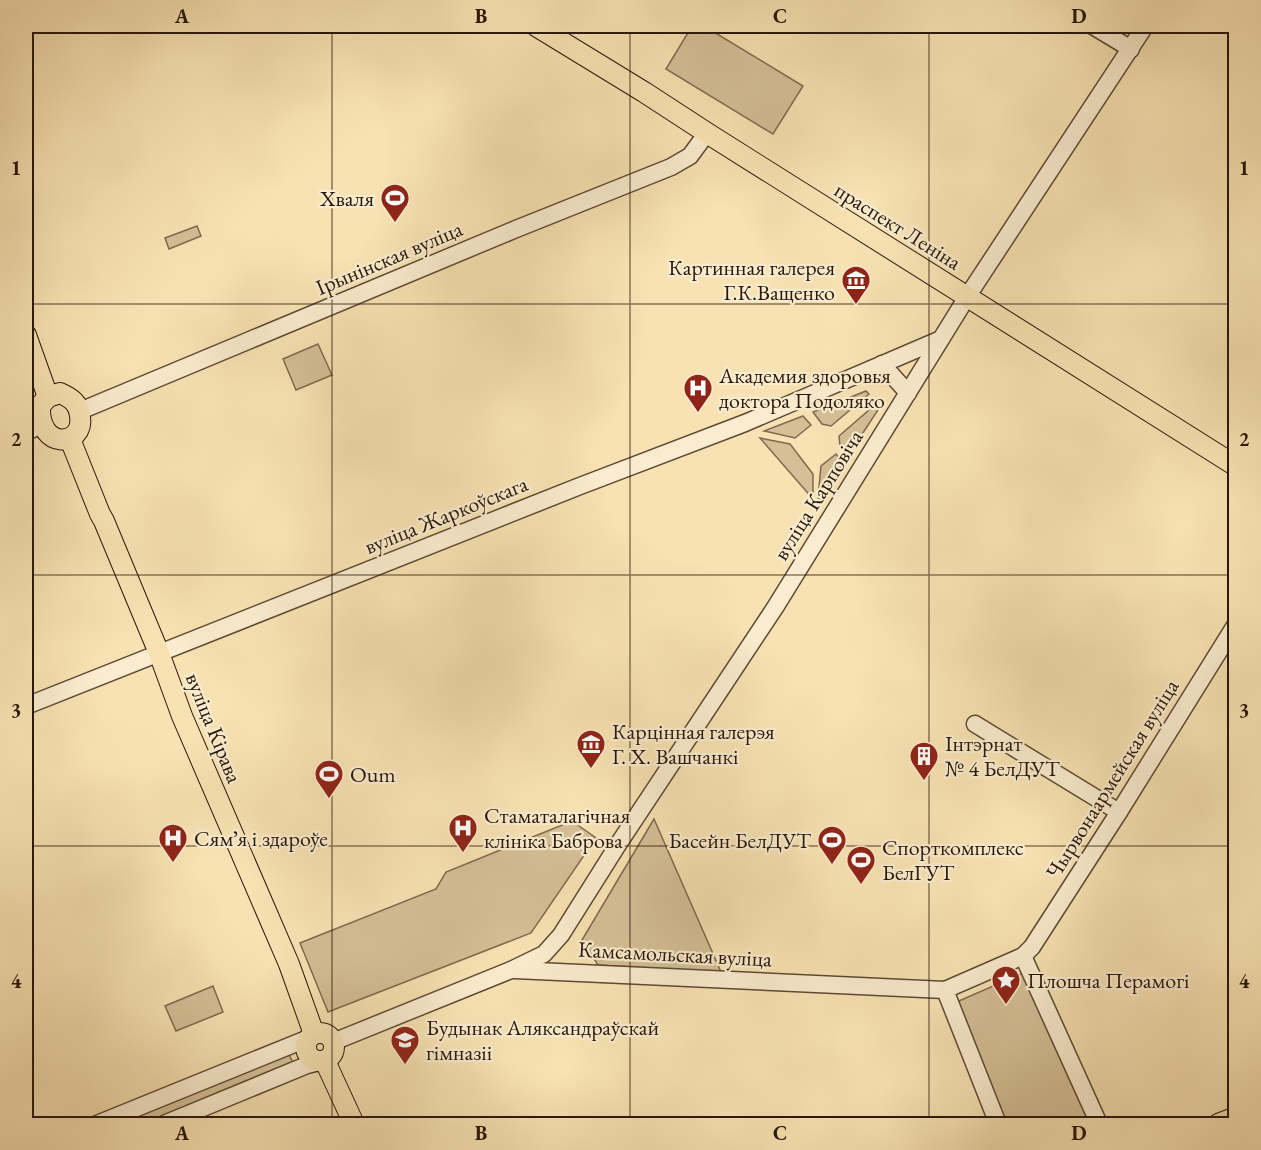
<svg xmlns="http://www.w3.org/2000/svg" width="1261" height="1150" font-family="'EB Garamond',serif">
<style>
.green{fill:#d5bf96;stroke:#7f6a50;stroke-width:1.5}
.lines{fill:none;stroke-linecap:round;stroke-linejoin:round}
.minor-casing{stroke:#5d4934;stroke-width:19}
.major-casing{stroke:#291609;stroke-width:22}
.minor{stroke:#faecce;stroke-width:16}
.major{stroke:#f8e2b3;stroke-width:20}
.grid{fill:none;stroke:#291609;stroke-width:1.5;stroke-opacity:0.55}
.labels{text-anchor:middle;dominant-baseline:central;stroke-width:4.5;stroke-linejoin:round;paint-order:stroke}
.poi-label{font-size:22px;fill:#291609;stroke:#faecce;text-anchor:start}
.street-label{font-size:22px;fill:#291609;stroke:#faecce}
.neatline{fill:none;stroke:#291609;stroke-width:2}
.grid-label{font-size:20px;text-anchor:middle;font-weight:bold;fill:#291609}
</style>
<rect width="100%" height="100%" fill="#f8e2b3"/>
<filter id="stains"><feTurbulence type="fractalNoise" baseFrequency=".00333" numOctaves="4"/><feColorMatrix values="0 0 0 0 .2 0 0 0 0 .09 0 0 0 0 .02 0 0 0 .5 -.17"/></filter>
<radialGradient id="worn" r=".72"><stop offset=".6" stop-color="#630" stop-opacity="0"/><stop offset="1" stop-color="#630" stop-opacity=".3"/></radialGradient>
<g class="green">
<path d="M 692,26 L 704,26 L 803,86 L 773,134 L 666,69 Z"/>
<path d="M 197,226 L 201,236 L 169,249 L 165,238 Z"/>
<path d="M 318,344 L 332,375 L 296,390 L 283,359 Z"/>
<path d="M 866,391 L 869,394 L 831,426 L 822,424 L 813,412 Z"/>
<path d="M 876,404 L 880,407 L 849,454 L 840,446 L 839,436 Z"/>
<path d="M 803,416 L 811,425 L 795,438 L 764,431 Z"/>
<path d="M 760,438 L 790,444 L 813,474 L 813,499 Z"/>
<path d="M 836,454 L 843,463 L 821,499 L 818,498 L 821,466 Z"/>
<path d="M 654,819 L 721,972 L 598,965 L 582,940 Z"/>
<path d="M 572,821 L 596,838 L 531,933 L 328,1012 L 300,943 L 436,889 L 446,872 Z"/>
<path d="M 1030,970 L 1097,1124 L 1003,1124 L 952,1004 Z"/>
<path d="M 213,986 L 223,1012 L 176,1031 L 165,1006 Z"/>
<path d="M 288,1052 L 293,1063 L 145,1124 L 114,1124 Z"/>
</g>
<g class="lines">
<g class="minor-casing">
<g id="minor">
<path d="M 1093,26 L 1131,49"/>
<path d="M 882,364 L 908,393"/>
<path d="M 80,411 L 516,229 L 671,167 L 690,156 L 707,133"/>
<path d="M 26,432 L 42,425"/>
<path d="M 26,706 L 580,486 L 745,423 L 941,339"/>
<path d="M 975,724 L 1119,812"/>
<path d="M 1023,956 L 1099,1124"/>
<path d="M 515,970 L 945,990 L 1023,956 L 1032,947 L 1119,812 L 1236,624"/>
<path d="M 945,990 L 998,1124"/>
<path d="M 333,1042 L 511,970 L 544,954 L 561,935 L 619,843 L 776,606 L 967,297 L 1145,26"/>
<path d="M 97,1124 L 309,1038"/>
<path d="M 164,1124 L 307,1065 L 320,1062"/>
</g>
</g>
<g class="major-casing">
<g id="major">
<path d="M 536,26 L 644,92 L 707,133 L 1236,466"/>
<path d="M 26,335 L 48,397"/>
<path d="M 60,393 C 71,398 79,403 80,416 C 85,447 38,451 40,406 L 48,397 Z"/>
<path d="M 70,439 L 100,514 L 104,521 L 159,653 L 182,716 L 289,964 L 314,1034"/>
<circle cx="320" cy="1047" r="14"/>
<path d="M 325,1061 L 354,1124"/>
<path d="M 1218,1124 L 1236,1117"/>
</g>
</g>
<use href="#minor" class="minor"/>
<use href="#major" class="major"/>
</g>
<path class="grid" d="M 332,26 L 332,1124M 630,26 L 630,1124M 929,26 L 929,1124M 26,304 L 1236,304M 26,575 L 1236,575M 26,846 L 1236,846"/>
<defs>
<g id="stadium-pin" transform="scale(1.5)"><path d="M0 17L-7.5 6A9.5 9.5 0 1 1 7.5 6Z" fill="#8f2418" stroke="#faecce"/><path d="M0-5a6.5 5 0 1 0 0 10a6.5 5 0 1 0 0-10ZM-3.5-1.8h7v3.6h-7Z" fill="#fff"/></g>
<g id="museum-pin" transform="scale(1.5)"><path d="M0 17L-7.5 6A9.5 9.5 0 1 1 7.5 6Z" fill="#8f2418" stroke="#faecce"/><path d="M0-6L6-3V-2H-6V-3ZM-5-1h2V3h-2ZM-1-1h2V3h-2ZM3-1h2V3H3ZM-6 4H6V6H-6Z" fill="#fff"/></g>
<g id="hospital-pin" transform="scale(1.5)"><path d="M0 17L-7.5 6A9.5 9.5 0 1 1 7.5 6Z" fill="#8f2418" stroke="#faecce"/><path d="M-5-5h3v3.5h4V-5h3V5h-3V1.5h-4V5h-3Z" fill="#fff"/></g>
<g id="building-pin" transform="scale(1.5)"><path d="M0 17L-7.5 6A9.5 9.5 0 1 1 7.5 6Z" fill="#8f2418" stroke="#faecce"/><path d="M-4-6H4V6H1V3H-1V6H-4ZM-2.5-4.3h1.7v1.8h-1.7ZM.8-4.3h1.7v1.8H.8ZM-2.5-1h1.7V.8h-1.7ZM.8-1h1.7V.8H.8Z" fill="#fff"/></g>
<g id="sight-pin" transform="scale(1.5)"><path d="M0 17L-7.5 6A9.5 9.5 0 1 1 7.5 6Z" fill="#8f2418" stroke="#faecce"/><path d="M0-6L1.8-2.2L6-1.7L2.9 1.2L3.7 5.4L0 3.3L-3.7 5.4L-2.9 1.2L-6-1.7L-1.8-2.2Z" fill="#fff"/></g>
<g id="university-pin" transform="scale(1.5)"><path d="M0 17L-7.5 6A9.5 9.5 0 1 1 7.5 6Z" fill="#8f2418" stroke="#faecce"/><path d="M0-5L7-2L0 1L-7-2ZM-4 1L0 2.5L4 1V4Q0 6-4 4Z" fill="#fff"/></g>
</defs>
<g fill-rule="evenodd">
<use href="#stadium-pin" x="395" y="198"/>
<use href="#museum-pin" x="856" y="280"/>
<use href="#hospital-pin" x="698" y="388"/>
<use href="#museum-pin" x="591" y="744"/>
<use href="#building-pin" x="924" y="756"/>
<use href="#stadium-pin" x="329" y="774"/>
<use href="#hospital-pin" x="463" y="828"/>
<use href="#hospital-pin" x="173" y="838"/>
<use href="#stadium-pin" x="832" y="840"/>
<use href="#stadium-pin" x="861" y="860"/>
<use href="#sight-pin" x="1006" y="980"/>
<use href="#university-pin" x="405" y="1040"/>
</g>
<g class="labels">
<g class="poi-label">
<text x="374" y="198" text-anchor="end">Хваля</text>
<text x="835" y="267" text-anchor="end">Картинная галерея<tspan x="835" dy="25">Г.К.Ващенко</tspan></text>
<text x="719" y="375">Академия здоровья<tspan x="719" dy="25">доктора Подоляко</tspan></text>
<text x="612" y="731">Карцінная галерэя<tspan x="612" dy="25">Г. Х. Вашчанкі</tspan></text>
<text x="945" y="743">Інтэрнат<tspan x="945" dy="25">№ 4 БелДУТ</tspan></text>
<text x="350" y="774">Oum</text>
<text x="484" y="815">Стаматалагічная<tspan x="484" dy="25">клініка Баброва</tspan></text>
<text x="194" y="838">Сямʼя і здароўе</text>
<text x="811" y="840" text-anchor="end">Басейн БелДУТ</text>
<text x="882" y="847">Спорткомплекс<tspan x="882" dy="25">БелГУТ</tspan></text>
<text x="1027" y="980">Плошча Перамогі</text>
<text x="426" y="1027">Будынак Аляксандраўскай<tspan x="426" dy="25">гімназіі</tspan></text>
</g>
<g class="street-label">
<text transform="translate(898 226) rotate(32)">праспект Леніна</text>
<text transform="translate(389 258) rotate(-23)">Ірынінская вуліца</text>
<text transform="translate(818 495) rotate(-58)">вуліца Карповіча</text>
<text transform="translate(446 515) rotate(-22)">вуліца Жаркоўскага</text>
<text transform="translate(214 728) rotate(68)">вуліца Кірава</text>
<text transform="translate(1112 779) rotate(-58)">Чырвонаармейская вуліца</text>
<text transform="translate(675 954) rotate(3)">Камсамольская вуліца</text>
</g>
</g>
<rect width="1261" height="1150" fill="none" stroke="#f8e2b3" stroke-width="66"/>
<rect x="33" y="33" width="1195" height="1084" class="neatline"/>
<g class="grid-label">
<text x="182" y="23">A</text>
<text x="481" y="23">B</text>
<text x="780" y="23">C</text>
<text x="1079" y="23">D</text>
<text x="16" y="175">1</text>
<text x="1244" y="175">1</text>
<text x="16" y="446">2</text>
<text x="1244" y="446">2</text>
<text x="16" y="717">3</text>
<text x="1244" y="717">3</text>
<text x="16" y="988">4</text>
<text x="1244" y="988">4</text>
<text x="182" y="1140">A</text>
<text x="481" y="1140">B</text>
<text x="780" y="1140">C</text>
<text x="1079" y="1140">D</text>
</g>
<rect width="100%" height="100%" filter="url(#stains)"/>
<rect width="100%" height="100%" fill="url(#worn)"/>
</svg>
